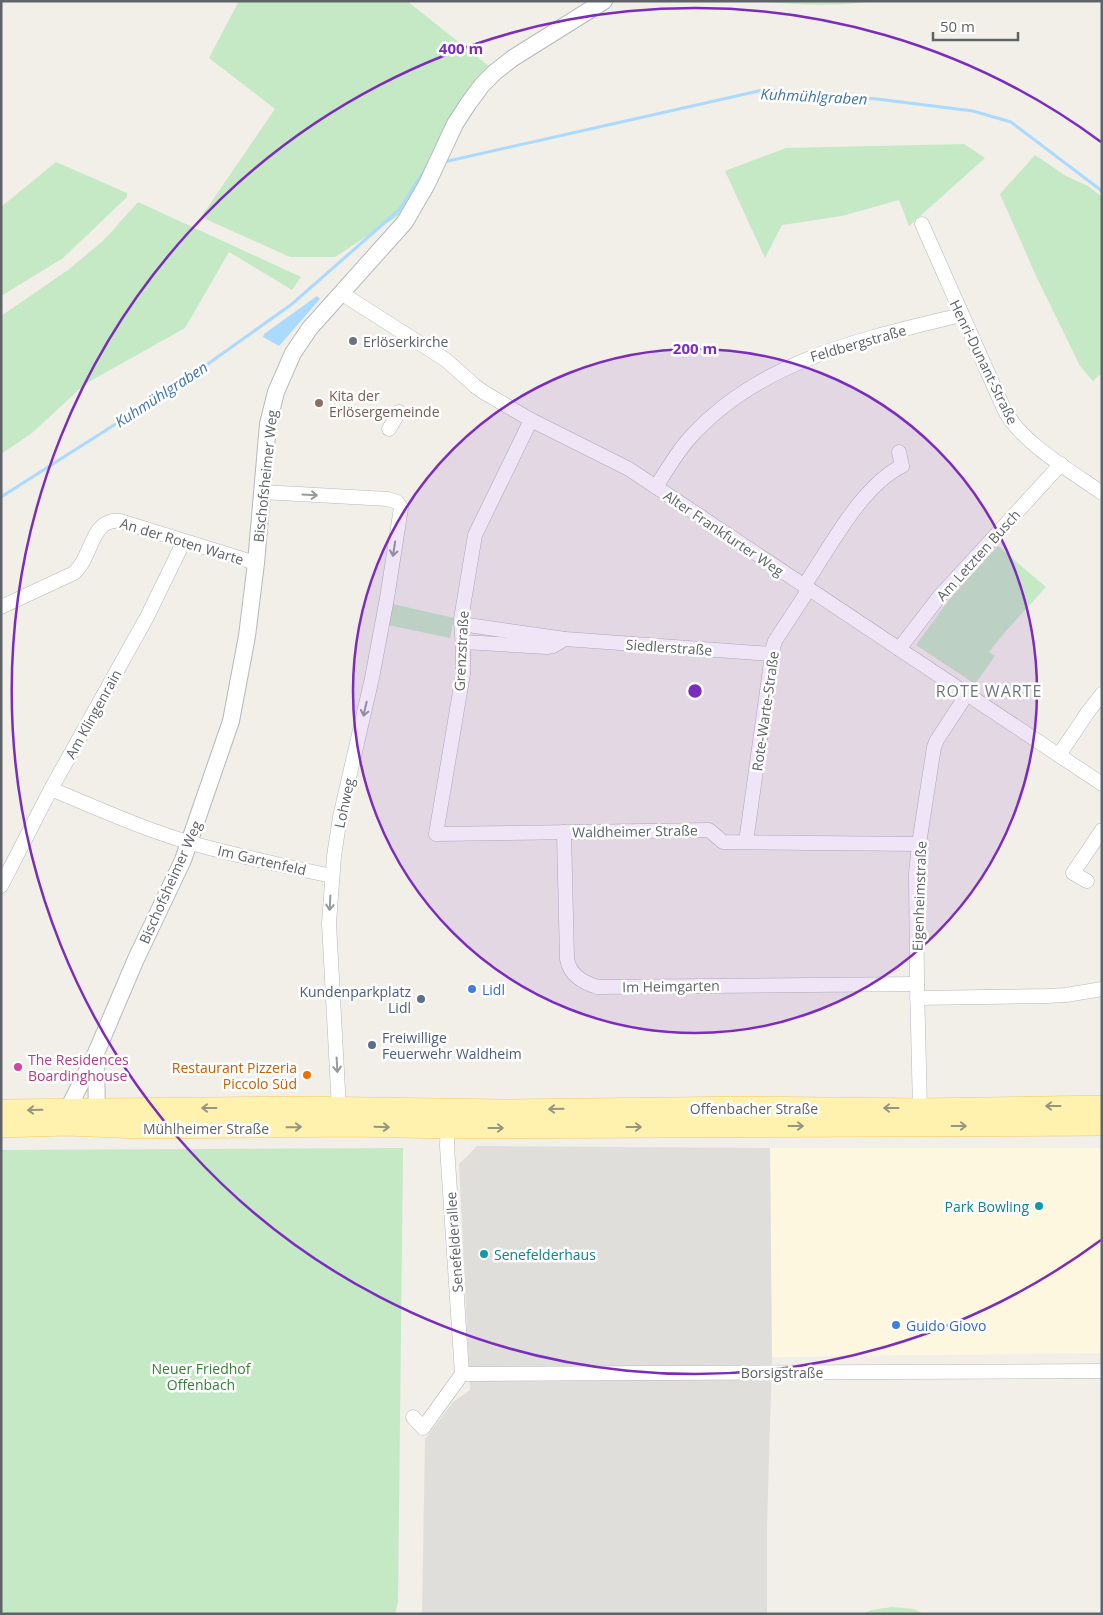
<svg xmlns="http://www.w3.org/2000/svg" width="1103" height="1615" font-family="'Open Sans',sans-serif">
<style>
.commercial{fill:#fef7e0}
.industrial{fill:#e0deda}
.green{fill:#c5e8c5}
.water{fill:#aadaff}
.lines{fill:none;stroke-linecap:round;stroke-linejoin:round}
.stream{stroke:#aadaff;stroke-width:3}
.minor-casing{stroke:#b5b8bc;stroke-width:15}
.tertiary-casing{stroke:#b5b8bc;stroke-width:18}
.primary-casing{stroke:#f2c960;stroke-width:22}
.minor{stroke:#fff;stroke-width:14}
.tertiary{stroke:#fff;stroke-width:16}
.primary{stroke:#fff2af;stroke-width:21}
.oneway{stroke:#979a9d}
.oneway2{stroke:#979581}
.ring{fill:none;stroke:#7b2cbf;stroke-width:2.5}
.worship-dot{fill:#6b7280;stroke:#fff;stroke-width:2}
.education-dot{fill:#8d6e63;stroke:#fff;stroke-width:2}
.shop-dot{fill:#3f7fe0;stroke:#fff;stroke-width:2}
.service-dot{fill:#5c6f8a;stroke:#fff;stroke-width:2}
.hotel-dot{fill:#d1479c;stroke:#fff;stroke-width:2}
.food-dot{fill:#e8710a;stroke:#fff;stroke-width:2}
.culture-dot{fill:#0f9aa8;stroke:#fff;stroke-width:2}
.labels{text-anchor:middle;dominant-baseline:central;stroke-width:5;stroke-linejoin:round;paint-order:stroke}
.worship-label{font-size:14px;fill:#5b616d;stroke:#fff;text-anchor:start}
.street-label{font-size:14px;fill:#5f6368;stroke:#fff}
.education-label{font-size:14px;fill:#785e54;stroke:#fff;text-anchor:start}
.shop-label{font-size:14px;fill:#366cbe;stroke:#fff;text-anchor:start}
.service-label{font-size:14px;fill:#4e5e75;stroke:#fff;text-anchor:end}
.hotel-label{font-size:14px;fill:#b23c85;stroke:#fff;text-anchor:start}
.food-label{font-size:14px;fill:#c56008;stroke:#fff;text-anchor:end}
.culture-label{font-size:14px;fill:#0d838f;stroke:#fff;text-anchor:end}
.park-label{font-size:14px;fill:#348238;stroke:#fff}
.water-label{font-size:15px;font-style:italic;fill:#4174aa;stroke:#fff}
.quarter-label{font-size:16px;letter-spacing:1px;fill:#70757a;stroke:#fff}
.centre{fill:#7b2cbf;stroke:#fff;stroke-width:2.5}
.ring-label{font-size:15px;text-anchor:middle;font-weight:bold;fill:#7b2cbf;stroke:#fff;stroke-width:5;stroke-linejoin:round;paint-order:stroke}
</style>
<rect width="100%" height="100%" fill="#f1efe8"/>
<path class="commercial" d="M 770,1148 L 1102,1148 L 1102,1353 L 772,1357 Z"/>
<path class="industrial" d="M 477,1146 L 770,1148 L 772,1357 L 767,1526 L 767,1614 L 422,1614 L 425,1439 L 453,1402 L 470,1390 L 459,1164 Z"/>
<g class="green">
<path d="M 239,1 L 407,1 L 490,67 L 410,208 L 335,257 L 290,257 L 201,217 L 275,109 L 209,58 Z"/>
<path d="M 757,1 L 873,1 C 835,7 795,5 757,1 Z"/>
<path d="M 964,144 L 985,158 L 909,226 L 899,200 L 842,216 L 782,225 L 765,258 L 725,171 L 786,148 Z"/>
<path d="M 1035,155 L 1066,176 L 1088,186 L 1102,197 L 1102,376 L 1099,375 L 1093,381 L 1080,366 L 1037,278 L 1000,194 Z"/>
<path d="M 56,162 L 127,193 L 127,197 L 63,258 L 1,296 L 1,207 Z"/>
<path d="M 138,202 L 301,277 L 292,290 L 229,252 L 185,328 L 85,384 L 32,433 L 1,454 L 1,316 L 68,270 L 104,240 Z"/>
<path d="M 998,546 L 1046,587 L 1005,632 L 989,652 L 995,656 L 975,684 L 916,645 L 951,597 Z"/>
<path d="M 393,604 L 454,618 L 450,638 L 388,625 Z"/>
<path d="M 403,1148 L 398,1602 L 395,1614 L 1,1614 L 1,1150 Z"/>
<path d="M 892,1607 L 914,1609 L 924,1614 L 862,1614 L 872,1610 Z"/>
</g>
<path class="water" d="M 317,296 L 320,299 L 279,346 L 263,337 L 264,334 Z"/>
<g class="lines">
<g class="stream">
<path d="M 448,161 L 763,90 L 877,99 L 973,111 L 1011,122 L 1102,191"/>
<path d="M 1,497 L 191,376 L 292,304 L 399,210 L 426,168"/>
</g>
<g class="minor-casing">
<g id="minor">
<path d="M 922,224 L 1004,409 C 1020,442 1071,471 1102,493"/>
<path d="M 341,293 L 446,360 L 475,386 L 485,393 L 531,420 L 629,469 L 1102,784"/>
<path d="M 531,420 L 475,535 L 461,619 L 463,650 L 463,674 L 436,834 L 709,830 L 723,842 L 919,844"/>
<path d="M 389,429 L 399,412"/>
<path d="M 656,487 C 666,471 676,454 688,440 C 758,360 863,339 961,315"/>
<path d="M 262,492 L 388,499 L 397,502 L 401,508 L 387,598 L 372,678 L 340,817 L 334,856 L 329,923 L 339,1109"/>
<path d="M 804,586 C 829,549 861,486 902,466 L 899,452"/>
<path d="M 1,607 L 74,573 C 93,557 90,518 120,521 L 256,563"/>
<path d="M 461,624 L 565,639 L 772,654"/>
<path d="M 463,642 L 547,647 L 553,646 L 565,639"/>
<path d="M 899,649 L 939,597 L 1061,464"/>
<path d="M 1059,755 L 1088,712 L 1102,694"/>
<path d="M 51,789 C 97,808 143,829 191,843 C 237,856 285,866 332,876"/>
<path d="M 564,832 L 567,959 C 570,975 582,982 597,987 L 917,984"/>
<path d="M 746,842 L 773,648 L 775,641 L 809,589"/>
<path d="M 1087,881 L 1073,873 L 1102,830"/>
<path d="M 1,886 L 51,789 L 147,617 L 184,541"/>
<path d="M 917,998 L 1047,996 L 1066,995 L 1102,989"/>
<path d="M 920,1109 L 917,984 L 916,873 L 919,844 L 934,747 L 937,740 L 967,694"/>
<path d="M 448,1120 L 447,1146 L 462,1374"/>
<path d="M 462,1374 L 1102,1371"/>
<path d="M 413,1417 L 423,1428 L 462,1374"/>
</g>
</g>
<g class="tertiary-casing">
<g id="tertiary">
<path d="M 96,1056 L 97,1119"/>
<path d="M 68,1118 L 68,1109 L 96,1053 L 136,959 L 183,860 L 231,721 L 247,636 L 256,563 L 268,424 L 276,392 L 293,353 L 310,328 L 405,222 L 427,184 L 455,124 L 468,104 L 482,85 L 495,72 L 513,58 L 604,1"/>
</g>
</g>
<g class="primary-casing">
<g id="primary">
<path d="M 1,1110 L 305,1107 L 506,1110 L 749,1107 L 920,1109 L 1102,1106"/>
<path d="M 1,1127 L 68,1125 L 139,1128 L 354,1126 L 447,1128 L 1102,1125"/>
</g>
</g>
<use href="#minor" class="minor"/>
<use href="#tertiary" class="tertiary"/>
<use href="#primary" class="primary"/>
</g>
<defs><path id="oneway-shaft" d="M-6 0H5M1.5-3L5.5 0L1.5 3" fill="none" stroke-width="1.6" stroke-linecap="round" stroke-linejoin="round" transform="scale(1.25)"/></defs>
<g class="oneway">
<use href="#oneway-shaft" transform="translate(310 495) rotate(3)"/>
<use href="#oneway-shaft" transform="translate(394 549) rotate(99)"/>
<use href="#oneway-shaft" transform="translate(365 709) rotate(103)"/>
<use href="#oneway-shaft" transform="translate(330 903) rotate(93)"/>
<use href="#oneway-shaft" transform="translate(337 1065) rotate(87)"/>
</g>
<g class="oneway2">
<use href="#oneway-shaft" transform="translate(1053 1106) rotate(180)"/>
<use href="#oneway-shaft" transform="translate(209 1108) rotate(180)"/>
<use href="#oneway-shaft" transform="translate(891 1108) rotate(-180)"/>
<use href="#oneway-shaft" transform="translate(556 1109) rotate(179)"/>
<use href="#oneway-shaft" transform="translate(35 1110) rotate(179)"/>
<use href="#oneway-shaft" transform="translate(796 1126)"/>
<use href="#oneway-shaft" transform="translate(959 1126)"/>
<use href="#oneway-shaft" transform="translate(294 1127) rotate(-1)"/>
<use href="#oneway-shaft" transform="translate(382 1127) rotate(2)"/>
<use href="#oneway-shaft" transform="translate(634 1127)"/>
<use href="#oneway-shaft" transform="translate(496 1128)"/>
</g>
<circle cx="695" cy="691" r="342" fill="#7b2cbf" fill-opacity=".12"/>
<g class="ring">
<circle cx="695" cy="691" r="342"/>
<path d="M1101 1240A683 683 0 1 1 1101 142"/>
</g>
<circle class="worship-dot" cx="353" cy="341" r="5"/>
<circle class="education-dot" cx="319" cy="403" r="5"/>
<g class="shop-dot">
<circle cx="472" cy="989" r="5"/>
<circle cx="896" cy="1325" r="5"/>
</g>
<g class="service-dot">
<circle cx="421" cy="999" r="5"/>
<circle cx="372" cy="1045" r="5"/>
</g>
<circle class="hotel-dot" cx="18" cy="1067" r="5"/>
<circle class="food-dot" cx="307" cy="1075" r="5"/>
<g class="culture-dot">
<circle cx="1039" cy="1206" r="5"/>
<circle cx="484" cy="1254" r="5"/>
</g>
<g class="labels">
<g class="worship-label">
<text x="363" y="341">Erlöserkirche</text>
</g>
<g class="street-label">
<text transform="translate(858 343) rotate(-16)">Feldbergstraße</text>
<text transform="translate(984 362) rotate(64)">Henri-Dunant-Straße</text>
<text transform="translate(265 476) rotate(-84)">Bischofsheimer Weg</text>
<text transform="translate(724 533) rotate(34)">Alter Frankfurter Weg</text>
<text transform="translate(182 541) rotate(17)">An der Roten Warte</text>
<text transform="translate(978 555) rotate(-48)">Am Letzten Busch</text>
<text transform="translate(669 647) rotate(4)">Siedlerstraße</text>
<text transform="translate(461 651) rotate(-87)">Grenzstraße</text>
<text transform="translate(765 711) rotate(-82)">Rote-Warte-Straße</text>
<text transform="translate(93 714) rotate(-61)">Am Klingenrain</text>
<text transform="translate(344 803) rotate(-78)">Lohweg</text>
<text transform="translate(635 831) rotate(-1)">Waldheimer Straße</text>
<text transform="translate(262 860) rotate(13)">Im Gartenfeld</text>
<text transform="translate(170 882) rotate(-66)">Bischofsheimer Weg</text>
<text transform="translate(919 896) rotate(-88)">Eigenheimstraße</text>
<text transform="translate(671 986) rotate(-1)">Im Heimgarten</text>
<text x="754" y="1108">Offenbacher Straße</text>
<text x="206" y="1128">Mühlheimer Straße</text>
<text transform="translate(454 1242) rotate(-94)">Senefelderallee</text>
<text x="782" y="1372">Borsigstraße</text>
</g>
<g class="education-label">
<text x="329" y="395">Kita der<tspan x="329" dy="16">Erlösergemeinde</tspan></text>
</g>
<g class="shop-label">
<text x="482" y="989">Lidl</text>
<text x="906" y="1325">Guido Giovo</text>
</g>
<g class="service-label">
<text x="411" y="991">Kundenparkplatz<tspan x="411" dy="16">Lidl</tspan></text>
<text x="382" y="1037" text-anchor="start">Freiwillige<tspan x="382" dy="16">Feuerwehr Waldheim</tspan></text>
</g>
<g class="hotel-label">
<text x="28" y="1059">The Residences<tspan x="28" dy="16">Boardinghouse</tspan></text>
</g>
<g class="food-label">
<text x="297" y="1067">Restaurant Pizzeria<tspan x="297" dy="16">Piccolo Süd</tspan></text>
</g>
<g class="culture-label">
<text x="1029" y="1206">Park Bowling</text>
<text x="494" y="1254" text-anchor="start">Senefelderhaus</text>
</g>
<g class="park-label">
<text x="201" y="1368">Neuer Friedhof<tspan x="201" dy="16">Offenbach</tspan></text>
</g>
<g class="water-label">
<text transform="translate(814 96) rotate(3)">Kuhmühlgraben</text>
<text transform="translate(161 394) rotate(-33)">Kuhmühlgraben</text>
</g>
<g class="quarter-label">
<text x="989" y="691">ROTE WARTE</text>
</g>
</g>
<circle cx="695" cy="691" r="8" class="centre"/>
<g class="ring-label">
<text x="461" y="54">400 m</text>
<text x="695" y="354">200 m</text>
</g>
<rect width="1103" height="1615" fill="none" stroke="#5f6368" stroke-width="5"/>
<path d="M933 32v8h85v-8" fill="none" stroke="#5f6368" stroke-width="2.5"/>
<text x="940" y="32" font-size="15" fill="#5f6368" stroke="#ffffff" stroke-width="4" paint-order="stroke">50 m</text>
</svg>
